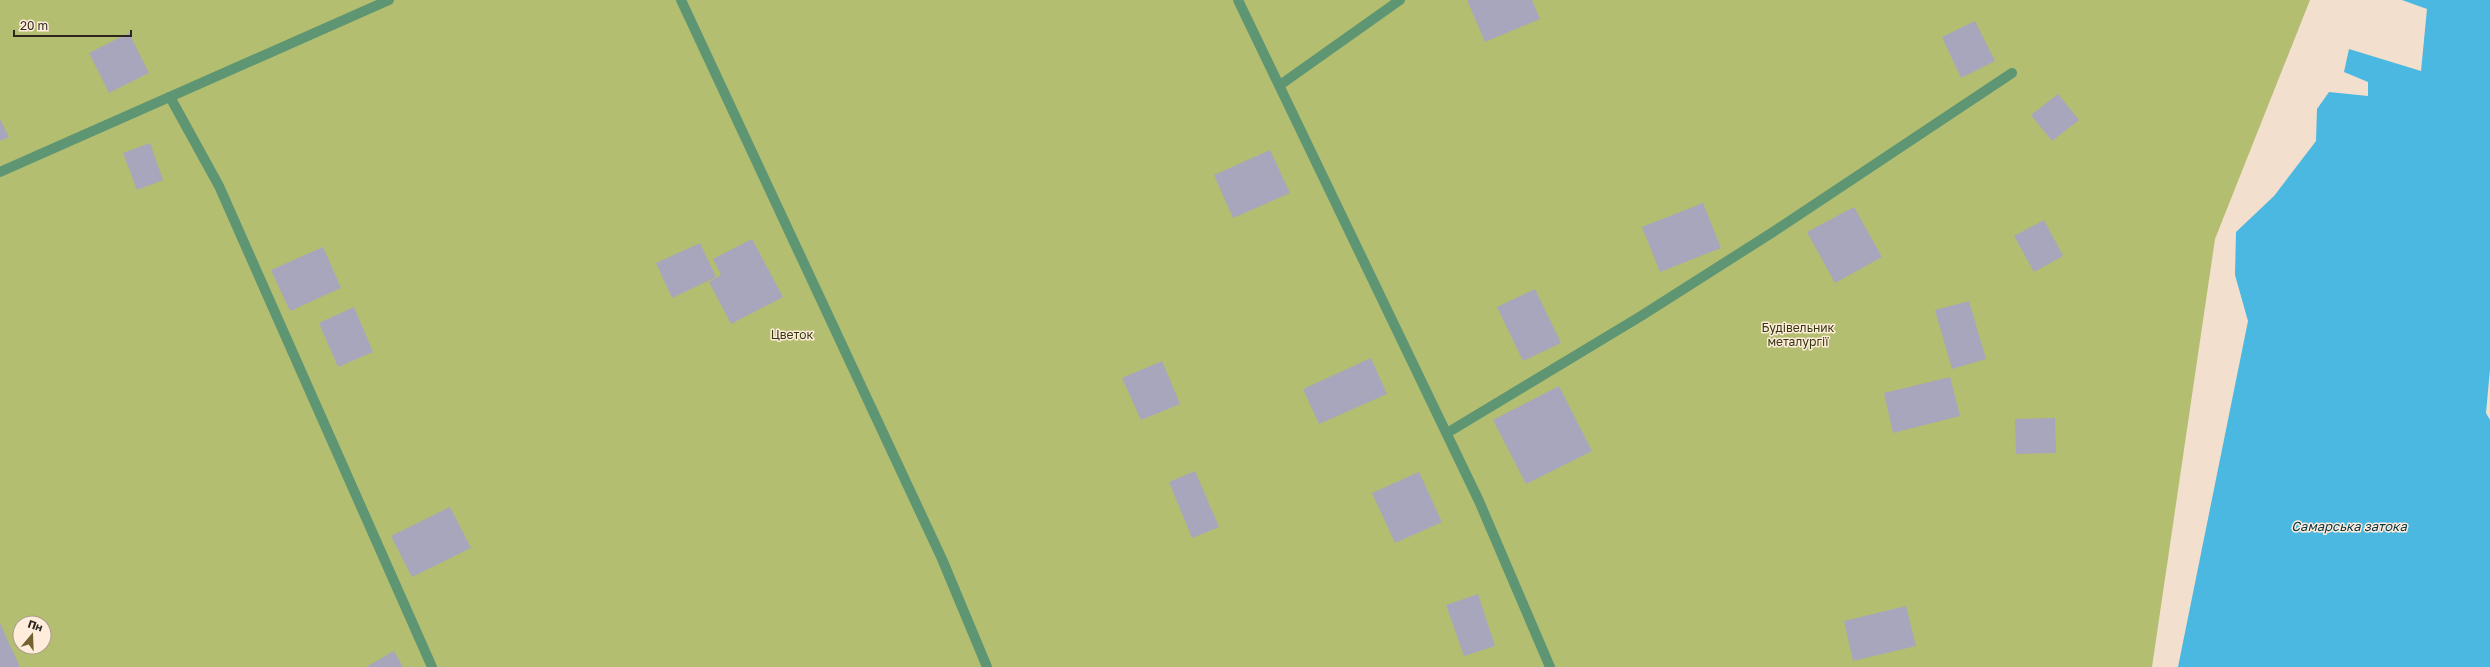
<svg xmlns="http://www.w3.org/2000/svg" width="2490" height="667" font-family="'Golos Text',sans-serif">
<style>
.green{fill:#b4be71;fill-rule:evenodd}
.water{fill:#4bb8e1}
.building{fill:#a7a6bc}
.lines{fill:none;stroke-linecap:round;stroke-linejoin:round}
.minor{stroke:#5e9673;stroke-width:10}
.labels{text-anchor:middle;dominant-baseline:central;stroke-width:3;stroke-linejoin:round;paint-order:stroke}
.park-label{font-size:12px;fill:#333711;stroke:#ffecda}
.water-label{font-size:13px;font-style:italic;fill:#053748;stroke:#ffecda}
</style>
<rect width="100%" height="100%" fill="#f2dfcd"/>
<path class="green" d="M 0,0 L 2310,0 L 2215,239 L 2152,667 L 0,667 ZM 20,623 L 44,623 L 44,647 L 20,647 Z"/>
<path class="water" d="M 2402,0 L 2490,0 L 2490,369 L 2486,413 L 2490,420 L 2490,667 L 2178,667 L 2248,321 L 2235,275 L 2236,232 L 2274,196 L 2316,141 L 2317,109 L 2329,92 L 2368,96 L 2368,82 L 2344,72 L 2349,49 L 2421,71 L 2427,9 Z"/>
<g class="building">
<path d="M 1467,0 L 1532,0 L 1540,19 L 1485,42 Z"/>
<path d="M 1975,21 L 1995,61 L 1961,78 L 1942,37 Z"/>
<path d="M 129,33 L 149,73 L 109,93 L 89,53 Z"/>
<path d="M 2058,94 L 2079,120 L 2052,141 L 2031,115 Z"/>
<path d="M 0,119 L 9,137 L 0,141 Z"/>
<path d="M 150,143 L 163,180 L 137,190 L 123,153 Z"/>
<path d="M 1270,150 L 1290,193 L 1233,218 L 1214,175 Z"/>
<path d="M 1703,203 L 1721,248 L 1660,272 L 1642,227 Z"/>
<path d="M 1854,207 L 1882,257 L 1835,283 L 1807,232 Z"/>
<path d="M 2044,220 L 2063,256 L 2034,272 L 2014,236 Z"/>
<path d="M 752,239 L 783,297 L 731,324 L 709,282 L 721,275 L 713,259 Z"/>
<path d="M 700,243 L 716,277 L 672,298 L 656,263 Z"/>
<path d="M 323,247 L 341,288 L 290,311 L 271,270 Z"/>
<path d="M 1535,289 L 1561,343 L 1523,361 L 1497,307 Z"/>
<path d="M 1969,301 L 1986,359 L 1952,369 L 1935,310 Z"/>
<path d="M 354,307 L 373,352 L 338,367 L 319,323 Z"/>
<path d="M 1371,358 L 1387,394 L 1319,424 L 1303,389 Z"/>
<path d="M 1162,361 L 1180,404 L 1141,420 L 1122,378 Z"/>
<path d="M 1950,377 L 1960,416 L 1893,433 L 1884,393 Z"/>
<path d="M 1559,386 L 1592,451 L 1526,484 L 1493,420 Z"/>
<path d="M 2055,418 L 2056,453 L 2016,454 L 2015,419 Z"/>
<path d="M 1195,471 L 1219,527 L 1192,538 L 1169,482 Z"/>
<path d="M 1419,472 L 1442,522 L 1395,543 L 1372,493 Z"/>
<path d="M 450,507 L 471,548 L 412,577 L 391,536 Z"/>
<path d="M 1478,594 L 1495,646 L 1464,656 L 1446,605 Z"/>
<path d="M 1906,606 L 1916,646 L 1853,661 L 1844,621 Z"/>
<path d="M 0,623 L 20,667 L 0,667 Z"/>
<path d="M 394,651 L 403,667 L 366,667 Z"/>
</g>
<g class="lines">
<g class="minor">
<path d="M 681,0 L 942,559 L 987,667"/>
<path d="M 1238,0 L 1479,501 L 1550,667"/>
<path d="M 1280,85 L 1400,0"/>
<path d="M 170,97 L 219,186 L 432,667"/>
<path d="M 0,172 L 389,0"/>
<path d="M 1447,433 L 1641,316 L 1773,232 L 2012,73"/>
</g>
</g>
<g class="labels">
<g class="park-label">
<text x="1798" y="327">Будівельник<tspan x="1798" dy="14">металургії</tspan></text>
<text x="792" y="334">Цветок</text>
</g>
<g class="water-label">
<text x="2349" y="526">Самарська затока</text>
</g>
</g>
<g transform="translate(32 635) rotate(19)"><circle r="19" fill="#ffecda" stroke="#ab9d90"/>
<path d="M0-3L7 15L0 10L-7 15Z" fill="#74612f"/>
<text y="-6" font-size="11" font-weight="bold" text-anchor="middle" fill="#2d2620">Пн</text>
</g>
<path d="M14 30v6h117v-6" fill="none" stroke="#2d2620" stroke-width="2"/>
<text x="20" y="30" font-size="12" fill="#2d2620" stroke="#ffecda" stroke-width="3" paint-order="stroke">20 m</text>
</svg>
